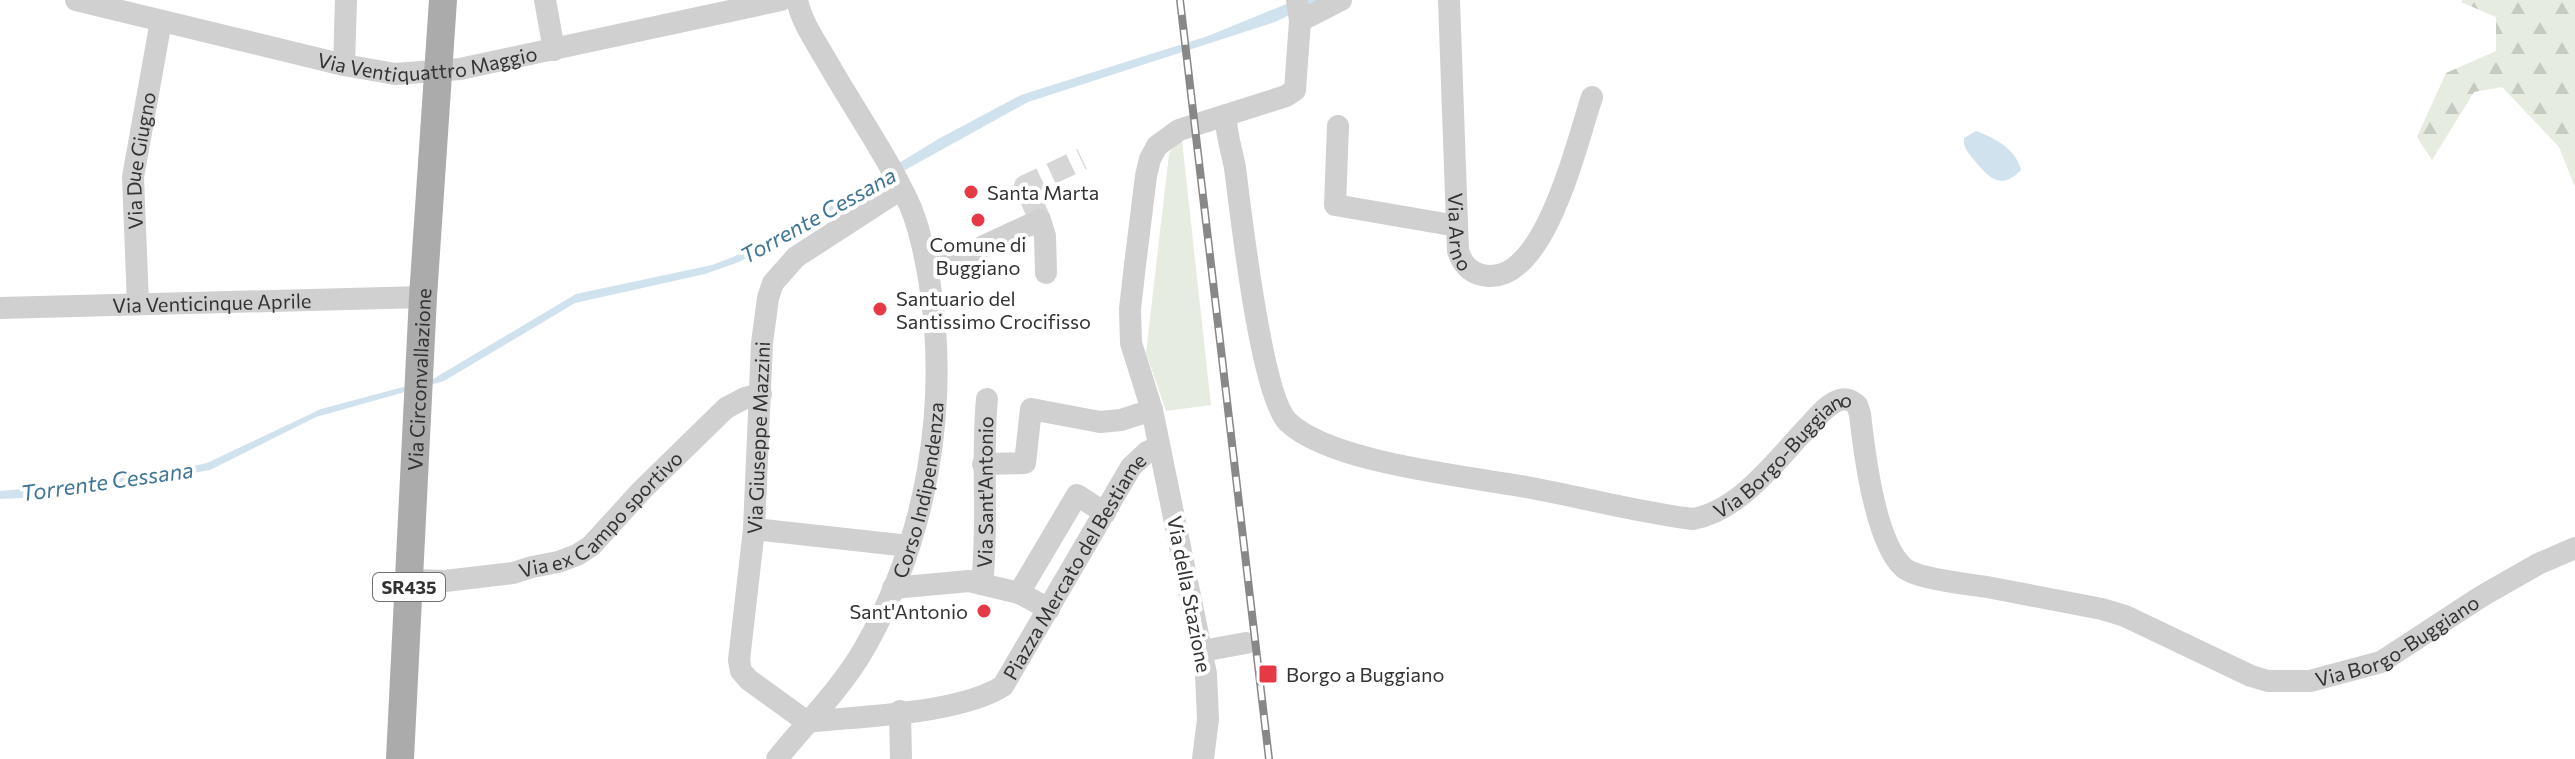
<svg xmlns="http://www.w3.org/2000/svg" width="2575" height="759" font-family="Commissioner,sans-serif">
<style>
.grass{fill:#e6ecdf}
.forest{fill:url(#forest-firs)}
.water{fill:#cfe2ee}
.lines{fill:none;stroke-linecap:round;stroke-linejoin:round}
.minor-tunnel{stroke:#d6d6d6;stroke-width:22;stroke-dasharray:22 11;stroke-linecap:butt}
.minor{stroke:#d0d0d0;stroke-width:22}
.major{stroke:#ababab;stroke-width:28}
.rail-casing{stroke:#888;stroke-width:8}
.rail{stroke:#fff;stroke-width:5;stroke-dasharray:15;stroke-linecap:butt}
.poi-dot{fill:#e63946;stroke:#fff;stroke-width:3}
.labels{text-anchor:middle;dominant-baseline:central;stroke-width:8;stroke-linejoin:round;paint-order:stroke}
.shield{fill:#fff;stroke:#707070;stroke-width:2}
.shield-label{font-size:18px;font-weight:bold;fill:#333}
.street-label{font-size:20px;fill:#333;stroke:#fff}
.poi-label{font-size:20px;fill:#333;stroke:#fff;text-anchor:start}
.water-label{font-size:22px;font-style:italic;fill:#3f7597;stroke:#fff}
</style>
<defs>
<pattern id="forest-firs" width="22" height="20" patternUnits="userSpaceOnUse" patternTransform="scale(2)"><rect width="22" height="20" fill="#e6ecdf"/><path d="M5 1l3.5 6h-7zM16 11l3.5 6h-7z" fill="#c6cbc0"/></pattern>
</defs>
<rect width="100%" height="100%" fill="#fff"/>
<path class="grass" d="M 1182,141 L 1211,405 L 1166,411 L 1146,353 L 1169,154 L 1174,146 Z"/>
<path class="forest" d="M 2463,0 L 2575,0 L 2575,187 L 2559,147 L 2502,87 L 2474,92 L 2432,160 L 2417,137 L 2446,73 L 2496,51 L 2496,17 L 2461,2 Z"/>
<g class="water">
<path d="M 1296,0 L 1321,0 L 1275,22 L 1028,102 L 739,262 L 705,274 L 575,303 L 444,381 L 316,417 L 210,470 L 67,496 L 0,499 L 0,491 L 82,483 L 156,474 L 207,463 L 321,409 L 433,379 L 576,294 L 712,265 L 733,257 L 817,213 L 940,138 L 1021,95 L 1208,36 Z"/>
<path d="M 1976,131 C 1995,138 2016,149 2021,170 C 2001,191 1989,178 1974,160 C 1968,152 1963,148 1964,138 Z"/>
</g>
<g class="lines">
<path class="minor-tunnel" d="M 1040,220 L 1025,186 L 1082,159"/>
<g class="minor">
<path id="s1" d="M 76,0 L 344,65 L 395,74 L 460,69 L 781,0"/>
<path d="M 545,0 L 554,50"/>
<path id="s2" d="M 1449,0 L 1458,251 C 1463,266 1472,275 1489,276 C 1546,279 1577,141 1592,97"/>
<path d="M 1300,21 L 1341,0"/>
<path d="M 344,65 L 346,0"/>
<path id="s3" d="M 1226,115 C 1225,131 1232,151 1235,168 C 1241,214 1261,396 1288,422 C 1331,463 1466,476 1526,487 C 1582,497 1637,512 1693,519 C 1741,510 1776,460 1808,427 C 1816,418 1828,403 1840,400 C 1848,398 1852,401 1857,405 L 1860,414 C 1864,451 1875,541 1903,567 C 1915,579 1969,584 1987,587 C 2025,594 2064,602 2102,609 L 2125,616 L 2251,676 L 2268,681 L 2310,681 L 2381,662 L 2482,596 L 2538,564 L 2575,548"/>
<path d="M 1338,126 L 1335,205 L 1457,226"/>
<path d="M 928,272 L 1040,220 L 1045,236 L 1046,273"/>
<path id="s4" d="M 138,304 L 133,177 L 161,21"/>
<path id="s5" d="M 0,308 L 423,297"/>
<path d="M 983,464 L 1025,463 L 1031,409 L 1100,422 L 1121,420 L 1152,410"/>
<path d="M 754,529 L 909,546"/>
<path id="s6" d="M 418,580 L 445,581 L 513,573 L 532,567 L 558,562 L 577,555 L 591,546 L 642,490 L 726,408 L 745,398 L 761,394"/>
<path id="s7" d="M 982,584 C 989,522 981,461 987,399"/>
<path d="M 893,588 L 969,581 L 1019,593"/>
<path d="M 1049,609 L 1019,593 L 1077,495 L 1105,513"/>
<path d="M 1202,651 L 1246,643"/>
<path d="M 900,711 L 901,759"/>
<path id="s8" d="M 807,722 L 749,680 L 741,671 L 739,660 L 754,529 L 762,343 L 768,298 L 773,283 L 796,257 L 901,189"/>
<path id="s9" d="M 807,722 C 861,716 959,714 1003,686 L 1131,467 L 1147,452 L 1159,446"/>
<path id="s10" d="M 777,759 C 806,723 841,689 864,649 C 927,539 950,404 929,279 C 925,255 920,230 911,208 C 889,159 856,112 829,65 C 818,45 802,24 797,0"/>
<path d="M 1203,759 L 1208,719 L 1206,674 L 1152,410 L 1131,343 L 1130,309 L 1135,265 L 1146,176 L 1150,159 L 1157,146 L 1179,130 L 1286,96 L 1295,90 L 1300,21 L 1297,0"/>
</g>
<path class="major" id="s11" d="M 400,759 L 423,297 L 443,0"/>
<g class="rail-casing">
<path id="rail" d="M 1180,0 L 1269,759"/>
</g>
<use href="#rail" class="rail"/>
</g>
<g class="poi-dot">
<circle cx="971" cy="192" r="8"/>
<circle cx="978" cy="220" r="8"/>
<circle cx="880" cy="309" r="8"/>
<circle cx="984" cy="611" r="8"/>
<rect x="1258" y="664" width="20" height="20" rx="4"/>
</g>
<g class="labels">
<rect class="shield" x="373" y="573" width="72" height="28" rx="6"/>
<g class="shield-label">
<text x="409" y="587">SR435</text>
</g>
<g class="street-label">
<text stroke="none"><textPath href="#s1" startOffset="360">Via Ventiquattro Maggio</textPath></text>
<text stroke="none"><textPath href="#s4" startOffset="144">Via Due Giugno</textPath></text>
<text stroke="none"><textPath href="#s2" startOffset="232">Via Arno</textPath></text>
<text stroke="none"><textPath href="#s5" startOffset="212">Via Venticinque Aprile</textPath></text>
<text stroke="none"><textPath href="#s11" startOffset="380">Via Circonvallazione</textPath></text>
<text stroke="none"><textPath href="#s8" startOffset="318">Via Giuseppe Mazzini</textPath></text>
<text stroke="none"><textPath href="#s3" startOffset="848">Via Borgo-Buggiano</textPath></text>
<text stroke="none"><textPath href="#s10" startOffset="310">Corso Indipendenza</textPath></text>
<text stroke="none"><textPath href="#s7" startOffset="92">Via Sant'Antonio</textPath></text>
<text stroke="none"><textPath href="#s6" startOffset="204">Via ex Campo sportivo</textPath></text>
<text stroke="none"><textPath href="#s9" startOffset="340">Piazza Mercato del Bestiame</textPath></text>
<text transform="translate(1190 594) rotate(79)">Via della Stazione</text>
<text stroke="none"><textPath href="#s3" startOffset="1640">Via Borgo-Buggiano</textPath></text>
</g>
<g class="poi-label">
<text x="987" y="192">Santa Marta</text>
<text x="978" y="244" text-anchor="middle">Comune di<tspan x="978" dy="23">Buggiano</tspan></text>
<text x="896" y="298">Santuario del<tspan x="896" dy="23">Santissimo Crocifisso</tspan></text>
<text x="968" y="611" text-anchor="end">Sant'Antonio</text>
<text x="1286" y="674">Borgo a Buggiano</text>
</g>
<g class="water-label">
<text transform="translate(818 215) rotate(-29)">Torrente Cessana</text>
<text transform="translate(107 481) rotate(-8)">Torrente Cessana</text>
</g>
</g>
</svg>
